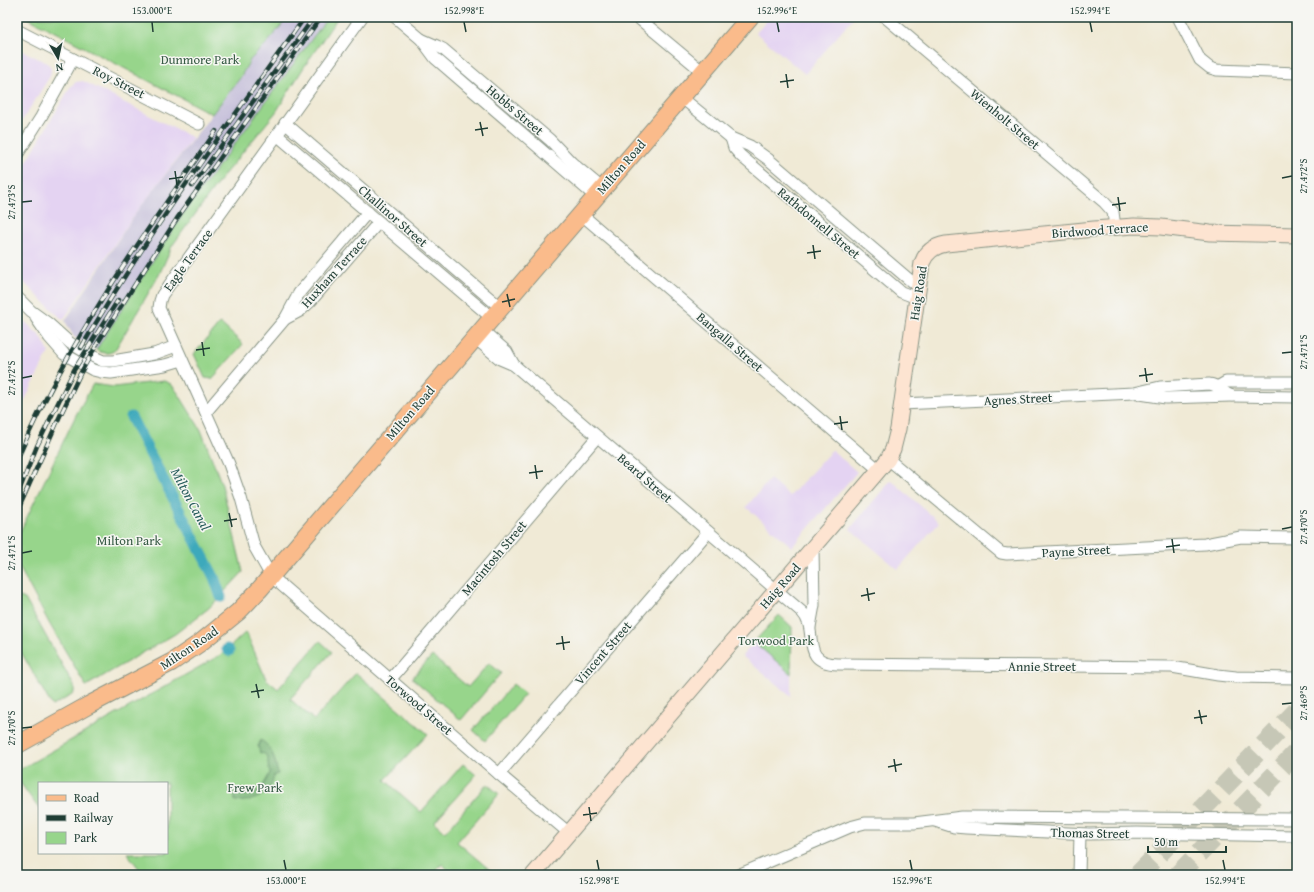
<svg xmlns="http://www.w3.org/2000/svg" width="1314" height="892" font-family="'Gentium Book Plus',serif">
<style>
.built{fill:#e4d3f2}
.industrial{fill:#c6c0da}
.green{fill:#97d58b;stroke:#5b8960}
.forest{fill:#79b677;stroke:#4c7a56}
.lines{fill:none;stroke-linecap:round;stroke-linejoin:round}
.canal{stroke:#3ca9bb;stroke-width:11}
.highway-tunnel{stroke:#c6c7b6;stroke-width:20;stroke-dasharray:20 10;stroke-linecap:butt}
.street-casing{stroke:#889485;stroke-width:13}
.secondary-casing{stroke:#889485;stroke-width:17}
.primary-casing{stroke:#889485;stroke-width:19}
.street{stroke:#fff;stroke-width:11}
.secondary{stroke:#fde4d1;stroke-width:15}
.primary{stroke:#fabb8b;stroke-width:17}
.rail-casing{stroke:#1f3d34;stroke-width:4.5}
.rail{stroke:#f6f6f2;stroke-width:3;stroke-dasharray:9;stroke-linecap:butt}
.ticks{fill:none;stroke:#1f3d34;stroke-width:1.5}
.labels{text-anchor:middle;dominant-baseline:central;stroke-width:3;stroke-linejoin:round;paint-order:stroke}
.park-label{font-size:13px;fill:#375b45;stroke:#f6f6f2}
.street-label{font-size:13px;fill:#1f3d34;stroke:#f6f6f2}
.water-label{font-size:14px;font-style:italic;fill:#285d5c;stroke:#f6f6f2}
.neatline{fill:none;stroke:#1f3d34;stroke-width:1.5}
.ticks-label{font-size:10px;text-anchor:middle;fill:#1f3d34}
</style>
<rect width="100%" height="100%" fill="#f6f6f2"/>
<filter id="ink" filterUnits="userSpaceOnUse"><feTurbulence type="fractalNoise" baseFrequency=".025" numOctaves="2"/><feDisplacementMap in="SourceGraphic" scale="8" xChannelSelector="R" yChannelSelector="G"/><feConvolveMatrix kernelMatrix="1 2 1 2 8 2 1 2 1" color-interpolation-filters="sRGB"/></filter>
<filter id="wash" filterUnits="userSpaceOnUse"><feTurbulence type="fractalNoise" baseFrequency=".012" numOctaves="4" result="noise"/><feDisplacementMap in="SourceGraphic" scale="16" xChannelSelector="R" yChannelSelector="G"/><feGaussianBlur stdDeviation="0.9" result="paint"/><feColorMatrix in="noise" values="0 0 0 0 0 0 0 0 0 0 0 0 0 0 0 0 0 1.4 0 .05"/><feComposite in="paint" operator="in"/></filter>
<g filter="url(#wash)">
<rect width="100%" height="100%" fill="#f0ead6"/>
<g class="built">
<path d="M 770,17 L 854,17 L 805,74 L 756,33 Z"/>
<path d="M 17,48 L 47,63 L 50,66 L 51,70 L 50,76 L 17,129 Z"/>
<path d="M 83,81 L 193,138 L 136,213 L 63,320 L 17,276 L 17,178 L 71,86 L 76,82 Z"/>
<path d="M 17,314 L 41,337 L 49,352 L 17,416 Z"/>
<path d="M 832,450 L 857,472 L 792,547 L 746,507 L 770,479 L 790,496 Z"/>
<path d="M 891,480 L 939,522 L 898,569 L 850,529 Z"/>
<path d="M 754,642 L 791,674 L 791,696 L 742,656 Z"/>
</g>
<path class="industrial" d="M 288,17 L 338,17 L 304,67 L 276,112 L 223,176 L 172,246 L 159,275 L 114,350 L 107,353 L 102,352 L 74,337 L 65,321 L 136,213 L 240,78 L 250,60 L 268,42 Z"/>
<g class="green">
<path d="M 26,17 L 288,17 L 268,42 L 250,60 L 240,78 L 212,114 Z"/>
<path d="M 328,17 L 338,17 L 304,67 L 276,112 L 223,176 L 172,246 L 159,275 L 115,350 C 109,355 102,353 96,350 L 181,217 Z"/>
<path d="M 220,323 L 243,344 L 212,379 L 205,378 L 194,354 Z"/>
<path d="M 164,381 L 171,384 L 178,393 L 201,430 L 222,485 L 243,572 L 209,608 L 175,634 L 86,686 L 49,623 L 17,563 L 17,538 L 76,415 L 93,384 L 114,387 Z"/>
<path d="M 20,597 L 25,599 L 74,686 L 74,693 L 72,695 L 52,706 L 17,645 L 17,598 Z"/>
<path d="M 779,615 L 792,627 L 791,674 L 754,642 Z"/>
<path d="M 246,632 L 266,679 L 278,689 L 320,641 L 332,652 L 290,699 L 314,720 L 356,673 L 428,734 L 385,780 L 421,812 L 463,764 L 476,775 L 434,822 L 445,832 L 487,784 L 499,794 L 457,842 L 496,875 L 454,875 L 442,864 L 433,875 L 144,875 L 127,853 L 167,853 L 167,783 L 39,783 L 39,809 L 17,778 L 17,771 L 222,654 Z"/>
<path d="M 432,656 L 468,687 L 489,663 L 501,673 L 461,720 L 412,678 Z"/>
<path d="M 513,684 L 525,694 L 485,741 L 473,730 Z"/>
</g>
<path class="forest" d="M 261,740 C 273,748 275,760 278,774 L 274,775 C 272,795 253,803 235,801 L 234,791 L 237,791 L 243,794 L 252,793 L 257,791 L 264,784 L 270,773 L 268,765 L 268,758 L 265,754 L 260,753 L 258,746 Z"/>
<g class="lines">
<g class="canal">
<path d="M 131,417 L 214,577 L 221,597"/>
<path d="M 227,649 L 229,651"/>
</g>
</g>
</g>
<g filter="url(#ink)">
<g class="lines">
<g class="highway-tunnel">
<path d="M 1138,875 L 1297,711"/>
<path d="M 1178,875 L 1297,752"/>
</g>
<g class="street-casing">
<g id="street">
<path d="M 362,17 L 162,295 L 160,301 L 159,308 L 229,464 L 241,498 L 254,546 L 271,576 L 499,774 L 569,833"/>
<path d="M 395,17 L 421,39 L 435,58 L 596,197"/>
<path d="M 637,17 L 703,72"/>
<path d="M 885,17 L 1104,202 L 1113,212 L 1115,227"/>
<path d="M 1178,17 L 1200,60 L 1210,68 L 1217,70 L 1297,73"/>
<path d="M 17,30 L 199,124"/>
<path d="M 421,39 L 437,46 L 443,49 L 550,140 L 572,163 L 603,189"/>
<path d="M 681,97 L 731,138 L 750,146 L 768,159 L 919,288"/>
<path d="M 285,123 L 501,308"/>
<path d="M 277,135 L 492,318"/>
<path d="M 731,138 L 734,148 L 741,156 L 901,292 L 917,298"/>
<path d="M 17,155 L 41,117 L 73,59"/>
<path d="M 581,214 L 879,470"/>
<path d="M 17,297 L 31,311 L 49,324 L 70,343 L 92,356 L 103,361 L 113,361 L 154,354 L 176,346"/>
<path d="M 36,318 L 49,337 L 64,354 L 93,370 L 101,372 L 111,373 L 165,365 L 182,360"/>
<path d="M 285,319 L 300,311 L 310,302 L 379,222"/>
<path d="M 482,330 L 507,352 L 514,365"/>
<path d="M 475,338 L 500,359 L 514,365 L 802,612 C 820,630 798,663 838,664 L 1172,667 L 1218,675 L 1236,677 L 1297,678"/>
<path d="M 1219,386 L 1226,382 L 1297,382"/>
<path d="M 1140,394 L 1166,398 L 1231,396"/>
<path d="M 902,404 L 1134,393 L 1160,387 L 1209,384 C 1221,385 1222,394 1233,396 L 1297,397"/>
<path d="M 206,412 L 285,319 L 299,293 L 368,212"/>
<path d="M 888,459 L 1001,553 L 1007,554 L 1205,544 L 1241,537 L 1297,538"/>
<path d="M 810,627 L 814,605 L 813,548"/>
<path d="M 390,680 L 597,437"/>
<path d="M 499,774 L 708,532"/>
<path d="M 935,821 L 954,827 L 966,828 L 1089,834 L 1137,833 L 1297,836"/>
<path d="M 738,875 L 850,827 L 865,823 L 914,823 L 962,817 L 1297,819"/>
<path d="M 1079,875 L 1080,834"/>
</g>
</g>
<g class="secondary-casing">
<path id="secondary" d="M 533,875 L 879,470 L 888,459 L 893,449 L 898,429 L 922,263 C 926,252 934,246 946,244 L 1094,229 L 1134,226 L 1161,227 L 1210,233 L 1297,235"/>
</g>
<g class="primary-casing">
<path id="primary" d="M 17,745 L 89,705 L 172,662 L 200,643 L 216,630 L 238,612 L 259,590 L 750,17"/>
</g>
<use href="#street" class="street"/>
<use href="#secondary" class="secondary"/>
<use href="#primary" class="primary"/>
<g class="rail-casing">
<g id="rail">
<path d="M 192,186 L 314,17"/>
<path d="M 81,348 C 148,233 227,125 305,17"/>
<path d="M 17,460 C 68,341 142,236 216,131"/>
<path d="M 17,496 L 37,446 L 74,370 L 118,300"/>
<path d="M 17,512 L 59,418 L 80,374 L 97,344 L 178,217 L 321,17"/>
</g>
</g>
<use href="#rail" class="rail"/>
</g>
</g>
<path class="ticks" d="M 152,22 L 153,32M 464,22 L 466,32M 777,22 L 779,32M 1090,22 L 1092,32M 786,74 L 788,88M 780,82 L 794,80M 480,122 L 483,136M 475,130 L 488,128M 175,171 L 177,185M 1282,178 L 1292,176M 169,179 L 183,177M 1118,197 L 1120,211M 22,202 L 32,201M 1112,205 L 1126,203M 813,245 L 815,259M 807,253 L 821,251M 507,294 L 510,307M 502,302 L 515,299M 202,342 L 204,356M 196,350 L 210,348M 1282,353 L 1292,352M 1145,368 L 1147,382M 1139,376 L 1153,374M 22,378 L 32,376M 840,416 L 842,430M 834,424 L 848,422M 535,465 L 537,479M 529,473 L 543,471M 229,513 L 232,527M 224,521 L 237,519M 1282,529 L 1292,527M 1172,539 L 1174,553M 1166,547 L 1180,545M 22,553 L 32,551M 867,588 L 869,601M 861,596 L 875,593M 562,636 L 564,650M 556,644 L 570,642M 256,684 L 259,698M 251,692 L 264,690M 1282,704 L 1292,703M 1199,710 L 1202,724M 1194,718 L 1207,716M 22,728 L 32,727M 894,759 L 896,772M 888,767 L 902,764M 589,807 L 591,821M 583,815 L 597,813M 284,860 L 286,870M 597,860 L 599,870M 910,860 L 912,870M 1223,860 L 1225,870"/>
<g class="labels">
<g class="park-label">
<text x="200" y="59">Dunmore Park</text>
<text x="129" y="540">Milton Park</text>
<text x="776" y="640">Torwood Park</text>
<text x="255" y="787">Frew Park</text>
</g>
<g class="street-label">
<text transform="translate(119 82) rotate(27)">Roy Street</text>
<text transform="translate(515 110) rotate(40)">Hobbs Street</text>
<text transform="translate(1005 119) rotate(40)">Wienholt Street</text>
<text transform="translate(621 167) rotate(-49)">Milton Road</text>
<text transform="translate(393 216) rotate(41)">Challinor Street</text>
<text transform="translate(819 223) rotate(40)">Rathdonnell Street</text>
<text transform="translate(1100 230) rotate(-4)">Birdwood Terrace</text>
<text transform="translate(188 260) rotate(-54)">Eagle Terrace</text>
<text transform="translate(334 272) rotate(-48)">Huxham Terrace</text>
<text transform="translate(918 293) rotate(-81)">Haig Road</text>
<text transform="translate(730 342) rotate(41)">Bangalla Street</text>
<text transform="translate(1018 399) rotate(-3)">Agnes Street</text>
<text transform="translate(410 413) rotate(-49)">Milton Road</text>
<text transform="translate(645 478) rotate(41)">Beard Street</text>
<text transform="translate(1076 551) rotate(-3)">Payne Street</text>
<text transform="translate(494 558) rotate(-50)">Macintosh Street</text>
<text transform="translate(780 586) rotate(-49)">Haig Road</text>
<text transform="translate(189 648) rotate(-34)">Milton Road</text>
<text transform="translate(603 653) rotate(-49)">Vincent Street</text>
<text x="1042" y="666">Annie Street</text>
<text transform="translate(419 705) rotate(41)">Torwood Street</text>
<text transform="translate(1090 833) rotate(1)">Thomas Street</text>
</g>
<g class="water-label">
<text transform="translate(191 499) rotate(62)">Milton Canal</text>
</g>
</g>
<rect width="1314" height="892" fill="none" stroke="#f6f6f2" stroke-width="44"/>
<rect x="38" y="782" width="130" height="72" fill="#f6f6f2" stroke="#a0aca6"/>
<rect x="46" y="795" width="20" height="6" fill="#fabb8b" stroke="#a0aca6"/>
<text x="74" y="802" font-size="12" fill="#1f3d34">Road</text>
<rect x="46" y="815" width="20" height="6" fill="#1f3d34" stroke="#a0aca6"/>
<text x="74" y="822" font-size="12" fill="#1f3d34">Railway</text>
<rect x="46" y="832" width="20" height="12" fill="#97d58b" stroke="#a0aca6"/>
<text x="74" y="842" font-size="12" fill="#1f3d34">Park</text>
<g transform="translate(58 58) rotate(171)" stroke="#f6f6f2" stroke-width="3" paint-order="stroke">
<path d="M0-3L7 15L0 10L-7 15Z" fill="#1f3d34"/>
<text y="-6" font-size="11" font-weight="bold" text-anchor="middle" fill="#1f3d34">N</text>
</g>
<path d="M1148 846v6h78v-6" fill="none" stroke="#1f3d34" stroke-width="2"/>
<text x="1154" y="846" font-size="12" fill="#1f3d34" stroke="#f6f6f2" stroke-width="3" paint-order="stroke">50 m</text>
<rect x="22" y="22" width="1270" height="848" class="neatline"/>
<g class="ticks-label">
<text x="152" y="14">153.000°E</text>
<text x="464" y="14">152.998°E</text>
<text x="777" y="14">152.996°E</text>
<text x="1090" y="14">152.994°E</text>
<text transform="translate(1303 176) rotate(-90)" y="4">27.472°S</text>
<text transform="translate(11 202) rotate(-90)" y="4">27.473°S</text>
<text transform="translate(1303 352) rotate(-90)" y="4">27.471°S</text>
<text transform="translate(11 378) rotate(-90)" y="4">27.472°S</text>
<text transform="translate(1303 527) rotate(-90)" y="4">27.470°S</text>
<text transform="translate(11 553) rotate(-90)" y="4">27.471°S</text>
<text transform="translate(1303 703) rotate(-90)" y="4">27.469°S</text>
<text transform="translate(11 728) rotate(-90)" y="4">27.470°S</text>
<text x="286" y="884">153.000°E</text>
<text x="599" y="884">152.998°E</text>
<text x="912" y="884">152.996°E</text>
<text x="1225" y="884">152.994°E</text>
</g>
</svg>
